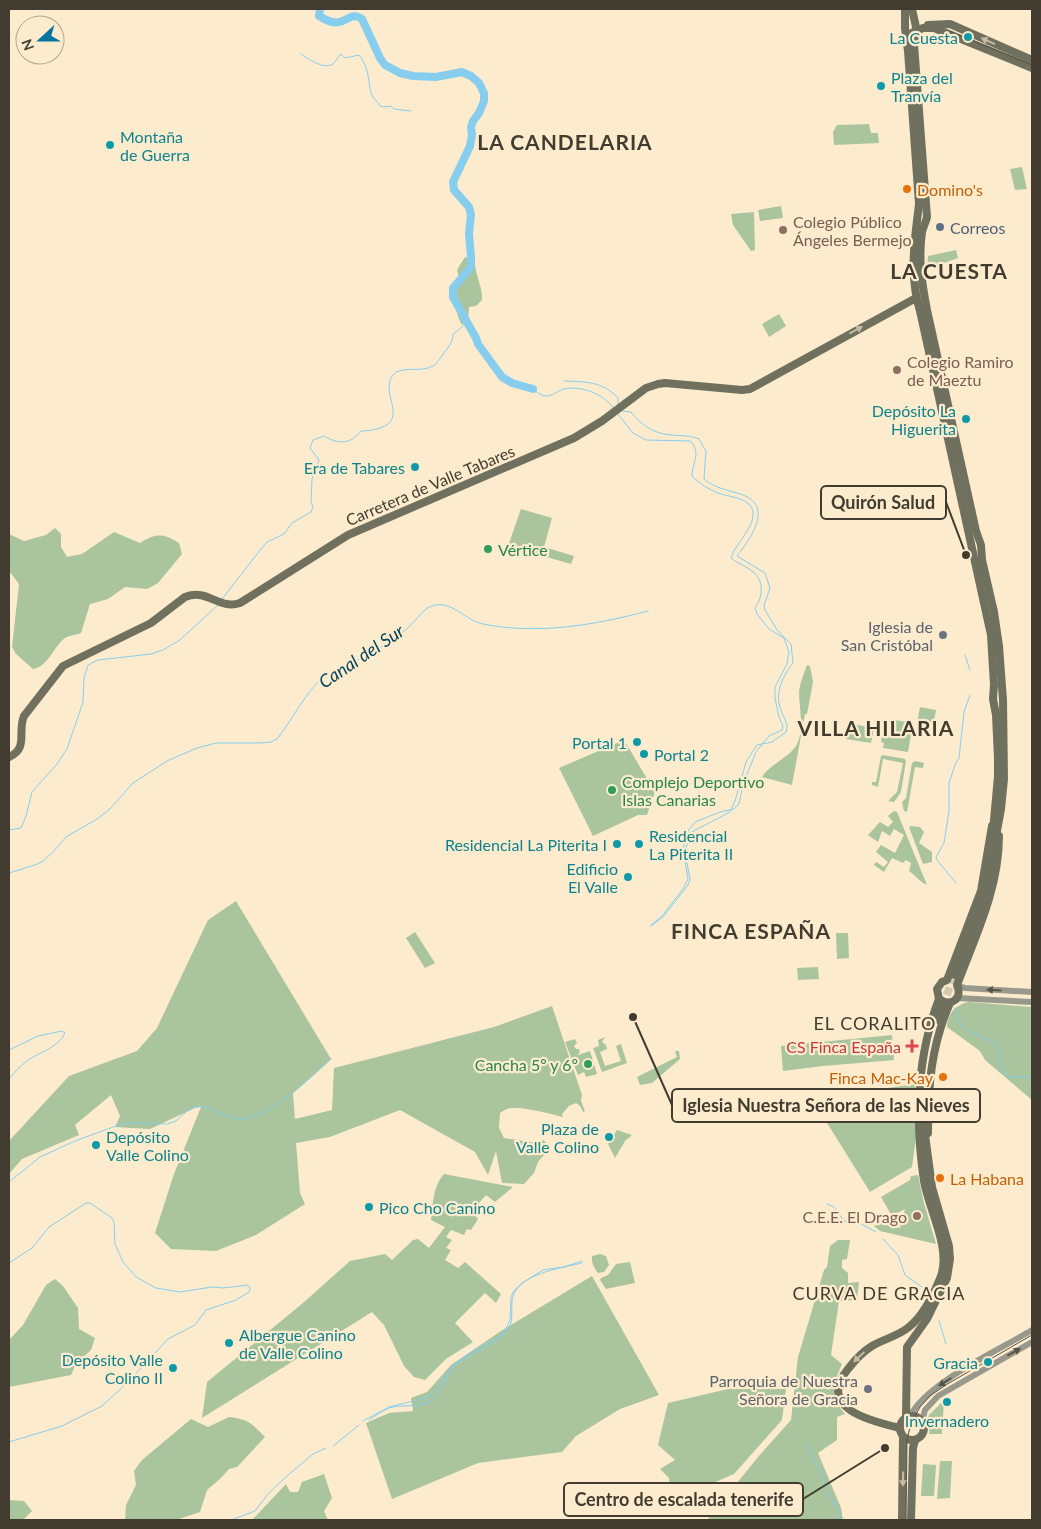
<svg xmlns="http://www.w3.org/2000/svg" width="1041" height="1529" font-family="Lato,sans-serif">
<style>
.green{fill:#aac49e}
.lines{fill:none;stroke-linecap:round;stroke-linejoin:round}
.stream{stroke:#87cdee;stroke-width:1}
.river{stroke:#87cdee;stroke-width:8}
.secondary-tunnel{stroke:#d7c9ae;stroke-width:8;stroke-dasharray:8 4;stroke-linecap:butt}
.tertiary{stroke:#98998c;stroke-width:6}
.secondary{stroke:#6f715e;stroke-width:8}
.tram{stroke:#585143;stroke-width:1}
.oneway{fill:#c4bba1}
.oneway2{fill:#585347}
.culture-dot{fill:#0f9aa8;stroke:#fceccd;stroke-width:2}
.food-dot{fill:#e8710a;stroke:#fceccd;stroke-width:2}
.service-dot{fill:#5c6f8a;stroke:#fceccd;stroke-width:2}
.education-dot{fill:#8d6e63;stroke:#fceccd;stroke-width:2}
.leisure-dot{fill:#2e9e5b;stroke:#fceccd;stroke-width:2}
.worship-dot{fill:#6b7280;stroke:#fceccd;stroke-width:2}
.health-dot{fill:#e0444e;stroke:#fceccd;stroke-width:2}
.labels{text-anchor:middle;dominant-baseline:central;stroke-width:4.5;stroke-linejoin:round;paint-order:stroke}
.culture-label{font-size:16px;fill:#0d838f;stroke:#fceccd;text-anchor:end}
.food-label{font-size:16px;fill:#c56008;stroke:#fceccd;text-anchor:start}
.education-label{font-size:16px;fill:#785e54;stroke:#fceccd;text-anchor:start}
.service-label{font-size:16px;fill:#4e5e75;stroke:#fceccd;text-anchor:start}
.street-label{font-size:16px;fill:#423c30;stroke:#fceccd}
.leisure-label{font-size:16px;fill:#27864d;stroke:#fceccd;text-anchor:start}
.worship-label{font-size:16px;fill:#5b616d;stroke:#fceccd;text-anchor:end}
.health-label{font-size:16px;fill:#be3a42;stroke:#fceccd;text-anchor:end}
.water-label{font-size:18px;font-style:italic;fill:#08465c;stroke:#fceccd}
.neighbourhood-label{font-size:18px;letter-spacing:1px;fill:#423c30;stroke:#fceccd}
.district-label{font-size:21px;font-weight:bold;letter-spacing:1px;fill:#423c30;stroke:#fceccd}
.leader{fill:none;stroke:#423c30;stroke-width:2}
.callout-dot{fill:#423c30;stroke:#fceccd;stroke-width:2}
.callout{fill:#fceccd;stroke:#423c30;stroke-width:2}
.callout-label{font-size:18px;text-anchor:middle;font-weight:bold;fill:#423c30}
</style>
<rect width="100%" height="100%" fill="#fceccd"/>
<g class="green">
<path d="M 869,124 L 871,133 L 878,133 L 879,143 L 834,145 L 833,132 L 837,125 Z"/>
<path d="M 1022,167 L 1027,189 L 1015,190 L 1010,169 Z"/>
<path d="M 781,206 L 783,218 L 760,221 L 758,210 Z"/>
<path d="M 754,212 L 755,250 L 751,251 L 733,225 L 731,214 Z"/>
<path d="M 956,250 L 958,258 L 927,269 L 928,256 Z"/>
<path d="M 465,257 L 475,264 C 476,277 483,288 482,300 L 476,306 L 469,307 L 468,321 L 462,325 C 456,316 454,300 456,289 C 457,282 460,277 457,270 Z"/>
<path d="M 779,314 L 786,326 L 769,337 L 762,324 Z"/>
<path d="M 521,509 L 552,518 L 544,547 L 574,556 L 571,564 L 508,546 Z"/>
<path d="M 55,528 L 61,534 L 61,547 L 67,557 L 82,554 L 114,532 L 140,543 C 155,533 164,533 179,543 L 182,554 L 158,583 L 147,589 L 125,587 L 108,599 L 90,604 L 81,633 C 76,635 70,635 65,638 C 53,647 49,666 33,669 L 16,654 L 12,647 L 19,584 L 9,571 L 9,534 L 24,541 L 46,535 Z"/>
<path d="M 807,665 L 810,666 L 813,682 L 807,714 L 805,714 L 792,785 L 762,777 C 770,764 787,759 796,746 C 805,731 799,708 799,692 C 800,683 804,673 807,665 Z"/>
<path d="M 920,707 L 936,710 L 933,726 L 917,723 Z"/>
<path d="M 889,719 L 913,723 L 908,752 L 883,748 L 884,743 L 881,742 L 883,727 L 887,727 Z"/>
<path d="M 848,723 L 874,728 L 871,743 L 846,739 Z"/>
<path d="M 624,740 L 655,792 L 647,815 L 638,815 L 593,836 L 559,768 Z"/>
<path d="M 883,755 L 905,759 L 906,761 L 901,792 L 894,802 L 888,801 L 897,792 L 903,763 L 883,759 L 878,787 L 872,785 L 872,782 L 876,782 L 881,756 Z"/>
<path d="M 915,761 L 924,763 L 923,768 L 915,767 L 907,812 L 904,811 L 902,802 L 906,798 L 912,763 Z"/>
<path d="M 894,811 L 897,812 L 927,885 C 921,883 915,875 909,871 L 911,863 L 906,860 L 903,863 L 892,858 L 884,872 L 874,865 L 876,862 L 884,867 L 888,862 L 876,852 L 881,845 L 895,853 L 904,835 L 894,829 L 890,836 L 882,831 L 878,842 L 868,835 L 880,822 L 888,827 L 893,822 L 888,816 Z"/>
<path d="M 911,826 L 920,827 L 924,832 L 919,843 L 932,852 L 932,862 L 923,864 L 909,827 Z"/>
<path d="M 236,901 L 331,1059 L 293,1093 L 295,1119 L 332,1110 L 334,1068 L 494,1027 L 552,1006 L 582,1095 L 581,1101 L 585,1111 L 583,1112 L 580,1106 L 576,1103 L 569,1106 L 562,1114 L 563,1117 C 551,1114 517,1105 507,1109 C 504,1110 502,1112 500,1113 L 499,1128 L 504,1138 L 537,1143 L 543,1140 L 548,1144 L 547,1148 L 549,1149 L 538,1162 L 534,1173 L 524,1184 L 502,1183 L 496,1151 L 488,1175 L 475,1152 L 400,1110 L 330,1137 L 296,1143 L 300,1193 L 305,1204 L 256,1235 L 216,1251 L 171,1249 L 155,1233 L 174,1174 L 201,1107 L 195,1108 L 150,1129 L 115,1127 L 120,1116 L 111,1095 L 75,1125 L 79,1135 L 22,1159 L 9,1174 L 9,1141 L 69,1076 L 137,1051 L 157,1028 L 208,920 Z"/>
<path d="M 415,932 L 435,963 L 425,968 L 406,938 Z"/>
<path d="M 836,933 L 848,933 L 849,958 L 837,959 Z"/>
<path d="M 818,967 L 819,979 L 798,980 L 797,968 Z"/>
<path d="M 969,1002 L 1032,1007 L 1032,1100 L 985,1060 L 980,1051 L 947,1027 C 948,1013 956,1004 969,1002 Z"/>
<path d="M 892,1035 L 894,1060 L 823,1066 L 783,1071 L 781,1046 Z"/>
<path d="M 605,1037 L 602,1042 L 606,1045 L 607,1049 L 600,1052 L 605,1066 L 621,1061 L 616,1046 L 621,1044 L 627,1063 L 602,1072 L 593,1048 L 599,1046 L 598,1040 Z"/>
<path d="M 575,1039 L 577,1043 L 574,1046 L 576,1049 L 579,1049 L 580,1053 L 578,1054 L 578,1055 L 590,1051 L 597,1074 L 586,1077 L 584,1072 L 578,1075 L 565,1042 Z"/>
<path d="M 675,1051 L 679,1051 L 680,1059 L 652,1083 L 640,1085 L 637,1077 L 677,1057 Z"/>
<path d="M 915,1084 L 915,1123 L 918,1123 L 912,1167 L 870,1192 L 819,1110 L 826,1109 L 826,1097 Z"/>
<path d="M 617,1130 L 632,1135 L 625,1141 L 615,1158 L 608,1144 Z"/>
<path d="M 444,1174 L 513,1187 L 495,1202 L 486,1195 L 472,1211 L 478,1219 L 471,1230 L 467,1229 L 464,1235 L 451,1230 L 446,1237 L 452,1240 L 446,1248 L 451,1250 L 445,1260 L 458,1268 L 465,1262 L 501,1294 L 496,1303 L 485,1293 L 455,1323 L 473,1342 L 446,1359 L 425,1380 L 414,1377 L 404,1366 L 384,1325 L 372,1312 L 202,1418 L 207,1382 L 303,1303 L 350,1261 L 385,1254 L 392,1260 L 413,1240 L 418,1239 L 429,1248 L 445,1227 L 431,1220 C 433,1204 433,1186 444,1174 Z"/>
<path d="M 918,1175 L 924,1203 L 936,1244 L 880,1231 L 874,1226 L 880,1223 L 900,1228 L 905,1209 L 892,1216 L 881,1197 L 910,1180 L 911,1176 Z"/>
<path d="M 838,1240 L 850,1240 L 847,1259 L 842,1260 L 842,1268 L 848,1273 L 848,1283 L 859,1282 L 857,1300 L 839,1301 L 831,1355 L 842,1364 C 833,1385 829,1395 845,1414 L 837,1417 L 837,1440 L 818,1453 L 841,1508 L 843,1520 L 707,1520 L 758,1457 L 791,1420 L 798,1357 L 824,1270 L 827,1267 L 830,1246 Z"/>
<path d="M 600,1254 L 606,1256 L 609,1265 L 604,1272 L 598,1273 C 594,1269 591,1261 592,1256 Z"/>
<path d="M 630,1262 L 635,1283 L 606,1289 L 600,1280 L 601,1278 L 608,1275 L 616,1264 Z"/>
<path d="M 592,1276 L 659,1395 L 620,1409 L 576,1436 L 562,1452 L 478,1463 L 392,1499 L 366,1423 L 389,1413 L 413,1411 L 411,1398 L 427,1392 L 451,1365 L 501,1331 Z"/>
<path d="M 55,1279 L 63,1286 L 78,1308 L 79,1329 L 95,1338 L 91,1350 L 76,1364 L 71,1375 L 9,1387 L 9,1340 L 23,1325 L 46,1285 Z"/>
<path d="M 728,1389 L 786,1389 L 782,1420 L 734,1474 L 699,1489 L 693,1497 L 678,1500 L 670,1496 L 669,1478 L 660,1469 L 675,1460 L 658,1445 L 668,1403 Z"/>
<path d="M 944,1400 L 942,1434 L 929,1434 C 931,1427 926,1421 929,1415 Z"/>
<path d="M 229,1417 C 249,1419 252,1424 265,1437 L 237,1467 L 229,1469 L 221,1478 L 207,1490 L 200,1512 L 176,1520 L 125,1520 L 126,1505 L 136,1485 L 134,1471 L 142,1460 L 191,1419 L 208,1427 Z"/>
<path d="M 940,1461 L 952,1461 L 950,1498 L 937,1499 Z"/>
<path d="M 923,1464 L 936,1465 L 934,1496 L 921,1496 Z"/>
<path d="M 324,1474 L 332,1498 L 324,1511 L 328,1520 L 252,1520 L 286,1484 L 290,1492 L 298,1492 L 302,1482 Z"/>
<path d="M 9,1500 L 24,1501 L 32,1511 L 23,1520 L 9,1520 Z"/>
</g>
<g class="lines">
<g class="stream">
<path d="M 301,54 C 308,59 324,70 333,64 C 336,62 338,56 341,54 L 345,58 L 359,55 C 369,67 368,80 371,93 C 373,98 377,101 380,106 L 383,107 L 391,106 L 394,109 L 411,111"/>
<path d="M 564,381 C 586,382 602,381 618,398 L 618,404"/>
<path d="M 533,389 C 537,392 541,396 547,396 C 552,396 556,392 561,390 C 577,384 604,393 613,408"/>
<path d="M 621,410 L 622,411 L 631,412 C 641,425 654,434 672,435 C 682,436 689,435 699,439 L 706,451 L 704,479 C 716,489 729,490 743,495 C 774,507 750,539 737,556 L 765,573 L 770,588 L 764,605 L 765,610 L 777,630 L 791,644 L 793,663 C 783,676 774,693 781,710 C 784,719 789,723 786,732 L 772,742 L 757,745 L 746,762 L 735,801 L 730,812 L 690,833 L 685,853 L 690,879 L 688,885 L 663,917 L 651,926"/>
<path d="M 617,413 L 633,433 L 646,440 L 690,441 C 702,452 692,463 692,476 C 700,484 708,489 718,493 C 732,498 759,498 752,521 C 748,533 733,549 731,558 C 742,567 758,569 761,585 C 762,594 760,600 755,608 L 757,614 L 769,629 L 784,638 L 789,652 L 787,664 L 775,687 L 775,698 L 779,717 L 783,726 L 782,730 L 769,736 L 756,752 L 743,784 L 739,804 L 734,809 L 720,812 L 695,822 L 688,831 L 683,850 L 688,879 L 683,889 L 662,916 L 651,925"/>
<path d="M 222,599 L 261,549 L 267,542 L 284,534 L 292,523 L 311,512 L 313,507 L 311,502 L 312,479 L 319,460 L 310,448 L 313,440 L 324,436 C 338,444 350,445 361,431 C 368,431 373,430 380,428 C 409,419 379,392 393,375 C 401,365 421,373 433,366 C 437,364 440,358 443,354 C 448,348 453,342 453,334 L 467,323"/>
<path d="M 965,655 L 970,670"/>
<path d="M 9,830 L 21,828 L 26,816 L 32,792 L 57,764 L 67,749 L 83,702 L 84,678 L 88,665 L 98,660 L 151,654 L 163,650 L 180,640 L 218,605"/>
<path d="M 9,873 L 35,865 L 43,861 L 54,851 L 66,837 L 97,819 L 110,809 L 133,783 L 167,761 L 197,748 L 216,743 L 260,743 L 271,742 L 277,739 C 293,719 303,696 322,678 C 331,670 345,667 356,661 C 373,653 389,642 404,631 C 414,624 422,609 432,606 C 451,599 466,621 483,624 C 538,635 595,625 648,611"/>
<path d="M 956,883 L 937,860 L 936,857 L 944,843 L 949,811 L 949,783 L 955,765 L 959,758 L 964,712 L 970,695"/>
<path d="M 954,1008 C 956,1013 959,1022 962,1026 C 969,1033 987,1036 996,1046 C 1002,1053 997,1067 1006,1074 C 1011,1079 1025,1077 1032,1077"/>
<path d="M 9,1050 L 38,1036 L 62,1031 L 65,1033 C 59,1045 48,1049 37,1055 C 26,1060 16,1070 9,1079"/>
<path d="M 9,1182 L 40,1157 L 75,1141 L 124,1123 L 167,1124 L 176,1121 L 188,1110 L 198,1106 C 213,1107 226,1119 242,1119 C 267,1119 313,1076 331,1059"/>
<path d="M 827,1204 L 834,1207 L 844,1221 L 861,1224 L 876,1232"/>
<path d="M 883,1239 L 898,1255 L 905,1275 L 922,1287"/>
<path d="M 9,1263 L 32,1248 L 49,1227 L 86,1203 L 90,1203 L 112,1218 L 114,1222 L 115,1244 L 123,1262 L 136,1277 L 156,1288 L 180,1292 L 212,1287 L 223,1288 L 248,1285 L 250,1288 L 249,1292 L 236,1300 L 206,1310 L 195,1325 L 168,1339 L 127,1383 L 102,1406 L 62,1426 L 9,1442"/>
<path d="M 939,1321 L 946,1344"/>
<path d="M 369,1420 C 375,1416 382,1411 389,1408 C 402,1404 420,1408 431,1401 C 443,1393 446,1375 455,1365 C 469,1355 497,1343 507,1331 C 514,1322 511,1312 512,1301 C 514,1274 562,1268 582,1263"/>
<path d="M 363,1421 L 389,1407 L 422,1399 L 430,1395 L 455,1364 L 471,1352 L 498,1337 L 505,1331 L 510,1320 L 511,1297 L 513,1292 L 522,1283 L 543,1270 L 564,1267 L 582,1261"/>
<path d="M 806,1444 L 820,1470 L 825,1486 L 839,1512 L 839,1520"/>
<path d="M 333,1446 L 359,1425"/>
<path d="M 231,1520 L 255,1511 L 268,1494 L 287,1476 L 313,1454 L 326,1448"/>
</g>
<path class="river" d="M 320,9 L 319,16 C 324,19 332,24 339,22 C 349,20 352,12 362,19 L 380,58 L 385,65 L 400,73 L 413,76 L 436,77 L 462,72 L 471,76 L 479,83 L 484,93 L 484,101 L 479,113 L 473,121 L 471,127 L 472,135 L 470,146 L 453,182 L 454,190 L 469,207 L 471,215 L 469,234 L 471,257 L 471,267 L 453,288 L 453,297 L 476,338 L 478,344 L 502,377 L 512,383 L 533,389"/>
<path class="secondary-tunnel" d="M 942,1006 L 955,975"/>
<g class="tertiary">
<path d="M 957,985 L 965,988 L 1032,992"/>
<path d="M 957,998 L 1032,1002"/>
<path d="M 910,1416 C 928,1382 998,1351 1032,1330"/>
<path d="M 922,1421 L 925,1410 L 938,1396 L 1032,1342"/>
</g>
<g class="secondary">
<path d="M 905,9 L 905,28 L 908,51 L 919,204 L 917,221"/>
<path d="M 912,9 L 916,27 L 914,44 L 927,217 C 926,222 923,227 922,232 C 918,259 922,284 927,310 L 976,531 L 981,545 L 982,560 L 994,612 L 999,646 L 1003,700 L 1004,779 L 1001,809 L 985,896 L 955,975"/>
<path d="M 928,25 L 950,24 L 1032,60"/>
<path d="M 912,33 L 923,28 L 934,28 L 1032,68"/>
<path d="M 917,221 C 913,251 911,282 920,311 L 991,635 L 994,685 L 993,699 L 996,715 L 998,758 L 998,776 L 993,831"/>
<path d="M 9,757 C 29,748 17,732 24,716 L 63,666 L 151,623 L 185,597 C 208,588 218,610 240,603 L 348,535 L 574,438 L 602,421 L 646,388 L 658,384 L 665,383 L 742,390 L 750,389 L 916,298"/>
<path d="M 992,826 L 981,891 L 949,975 L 947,980 L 942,982 L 937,989 L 939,999 C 951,1008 963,998 957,985 C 975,937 999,889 999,836"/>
<path d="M 937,1020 L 942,1008"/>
<path d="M 928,1133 C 928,1086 931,1046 950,1003"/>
<circle cx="912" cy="1428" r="12"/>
<path d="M 906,1417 L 907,1347 L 927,1319 L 947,1278 L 950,1259 L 949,1246 L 932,1187 L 924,1127"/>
<path d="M 900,1428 C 870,1421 816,1408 848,1369 C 855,1360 862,1352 872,1346 C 884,1339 898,1336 909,1327 C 924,1315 934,1294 941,1276 C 951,1248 929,1210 924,1181 C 915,1121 917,1056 939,999"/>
<path d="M 902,1520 L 903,1437"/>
<path d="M 911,1520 L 913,1448 L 915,1440"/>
</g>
<g class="tram">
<path d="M 949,31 L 1032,65"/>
<path d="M 906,1520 L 907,1440 L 911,1423 L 920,1407 L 931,1395 L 949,1383 L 1032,1335"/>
</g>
</g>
<defs><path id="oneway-solid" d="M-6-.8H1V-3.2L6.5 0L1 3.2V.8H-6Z" transform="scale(1.25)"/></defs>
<g class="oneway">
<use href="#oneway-solid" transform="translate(988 41) rotate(-156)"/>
<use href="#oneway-solid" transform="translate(856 330) rotate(-29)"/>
<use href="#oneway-solid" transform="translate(859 1357) rotate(137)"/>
<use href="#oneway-solid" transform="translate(903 1479) rotate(91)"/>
</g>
<g class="oneway2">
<use href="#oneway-solid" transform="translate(994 990) rotate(-176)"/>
<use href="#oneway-solid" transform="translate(1014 1352) rotate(-29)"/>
<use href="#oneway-solid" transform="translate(945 1382) rotate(148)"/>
</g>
<g class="culture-dot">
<circle cx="968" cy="37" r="5"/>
<circle cx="881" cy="86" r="5"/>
<circle cx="110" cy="145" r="5"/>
<circle cx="966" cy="419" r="5"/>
<circle cx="415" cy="467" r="5"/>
<circle cx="637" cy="742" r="5"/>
<circle cx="644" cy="754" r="5"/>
<circle cx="617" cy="844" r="5"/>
<circle cx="639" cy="844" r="5"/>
<circle cx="628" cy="877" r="5"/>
<circle cx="609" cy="1137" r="5"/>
<circle cx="96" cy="1145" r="5"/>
<circle cx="369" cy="1207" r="5"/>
<circle cx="229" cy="1343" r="5"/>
<circle cx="988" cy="1362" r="5"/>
<circle cx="173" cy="1368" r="5"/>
<circle cx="947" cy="1402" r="5"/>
</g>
<g class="food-dot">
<circle cx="907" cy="189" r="5"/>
<circle cx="943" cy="1077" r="5"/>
<circle cx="940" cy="1178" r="5"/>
</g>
<circle class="service-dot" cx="940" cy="227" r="5"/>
<g class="education-dot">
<circle cx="783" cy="230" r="5"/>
<circle cx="897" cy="370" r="5"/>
<circle cx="917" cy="1216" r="5"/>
</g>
<g class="leisure-dot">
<circle cx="488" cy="549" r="5"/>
<circle cx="612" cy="790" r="5"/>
<circle cx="588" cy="1064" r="5"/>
</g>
<g class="worship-dot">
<circle cx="943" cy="635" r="5"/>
<circle cx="868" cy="1389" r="5"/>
</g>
<path class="health-dot" d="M909.5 1038.5h5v5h5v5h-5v5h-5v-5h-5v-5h5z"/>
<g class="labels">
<g class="culture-label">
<text x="958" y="37">La Cuesta</text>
<text x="891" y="77" text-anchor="start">Plaza del<tspan x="891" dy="18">Tranvía</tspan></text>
<text x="120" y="136" text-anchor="start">Montaña<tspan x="120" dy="18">de Guerra</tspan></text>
<text x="956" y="410">Depósito La<tspan x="956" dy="18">Higuerita</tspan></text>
<text x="405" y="467">Era de Tabares</text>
<text x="627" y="742">Portal 1</text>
<text x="654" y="754" text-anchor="start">Portal 2</text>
<text x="649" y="835" text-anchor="start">Residencial<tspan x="649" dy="18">La Piterita II</tspan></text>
<text x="607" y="844">Residencial La Piterita I</text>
<text x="618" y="868">Edificio<tspan x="618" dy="18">El Valle</tspan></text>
<text x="599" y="1128">Plaza de<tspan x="599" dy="18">Valle Colino</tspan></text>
<text x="106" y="1136" text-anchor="start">Depósito<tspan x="106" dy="18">Valle Colino</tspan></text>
<text x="379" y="1207" text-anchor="start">Pico Cho Canino</text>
<text x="239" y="1334" text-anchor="start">Albergue Canino<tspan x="239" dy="18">de Valle Colino</tspan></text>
<text x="163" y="1359">Depósito Valle<tspan x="163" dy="18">Colino II</tspan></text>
<text x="978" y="1362">Gracia</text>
<text x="947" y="1420" text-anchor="middle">Invernadero</text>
</g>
<g class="food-label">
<text x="917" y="189">Domino's</text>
<text x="933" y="1077" text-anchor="end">Finca Mac-Kay</text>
<text x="950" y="1178">La Habana</text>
</g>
<g class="education-label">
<text x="793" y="221">Colegio Público<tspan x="793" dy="18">Ángeles Bermejo</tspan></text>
<text x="907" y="361">Colegio Ramiro<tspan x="907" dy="18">de Maeztu</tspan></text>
<text x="907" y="1216" text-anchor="end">C.E.E. El Drago</text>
</g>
<g class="service-label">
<text x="950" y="227">Correos</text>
</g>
<g class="street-label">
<text transform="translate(430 485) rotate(-23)">Carretera de Valle Tabares</text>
</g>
<g class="leisure-label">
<text x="498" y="549">Vértice</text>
<text x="622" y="781">Complejo Deportivo<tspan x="622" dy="18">Islas Canarias</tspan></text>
<text x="578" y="1064" text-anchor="end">Cancha 5º y 6º</text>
</g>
<g class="worship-label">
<text x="933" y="626">Iglesia de<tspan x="933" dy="18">San Cristóbal</tspan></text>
<text x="858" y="1380">Parroquia de Nuestra<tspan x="858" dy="18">Señora de Gracia</tspan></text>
</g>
<g class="health-label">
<text x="901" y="1046">CS Finca España</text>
</g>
<g class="water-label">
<text transform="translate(361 656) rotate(-34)">Canal del Sur</text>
</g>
<g class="neighbourhood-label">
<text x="875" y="1023">EL CORALITO</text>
<text x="879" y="1293">CURVA DE GRACIA</text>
</g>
<g class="district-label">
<text x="565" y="141">LA CANDELARIA</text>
<text x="949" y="270">LA CUESTA</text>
<text x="876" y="727">VILLA HILARIA</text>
<text x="751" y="930">FINCA ESPAÑA</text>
</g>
</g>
<path class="leader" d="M966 555L946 502M633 1017L672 1105M885 1448L803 1499"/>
<g class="callout-dot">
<circle cx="966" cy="555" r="5"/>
<circle cx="633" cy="1017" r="5"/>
<circle cx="885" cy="1448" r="5"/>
</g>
<g class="callout">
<rect x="821" y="486" width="125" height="33" rx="5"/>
<rect x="672" y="1089" width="308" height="33" rx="5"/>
<rect x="564" y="1483" width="239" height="33" rx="5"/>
</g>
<g class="callout-label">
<text x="883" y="509">Quirón Salud</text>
<text x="826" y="1112">Iglesia Nuestra Señora de las Nieves</text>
<text x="684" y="1506">Centro de escalada tenerife</text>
</g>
<rect width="1041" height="1529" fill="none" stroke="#423c30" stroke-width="20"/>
<g transform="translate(40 40) rotate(249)"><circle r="24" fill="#fceccd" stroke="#b2a68e"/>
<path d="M0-4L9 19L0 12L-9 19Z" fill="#05759f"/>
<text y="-8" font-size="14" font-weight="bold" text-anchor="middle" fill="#423c30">N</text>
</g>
</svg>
